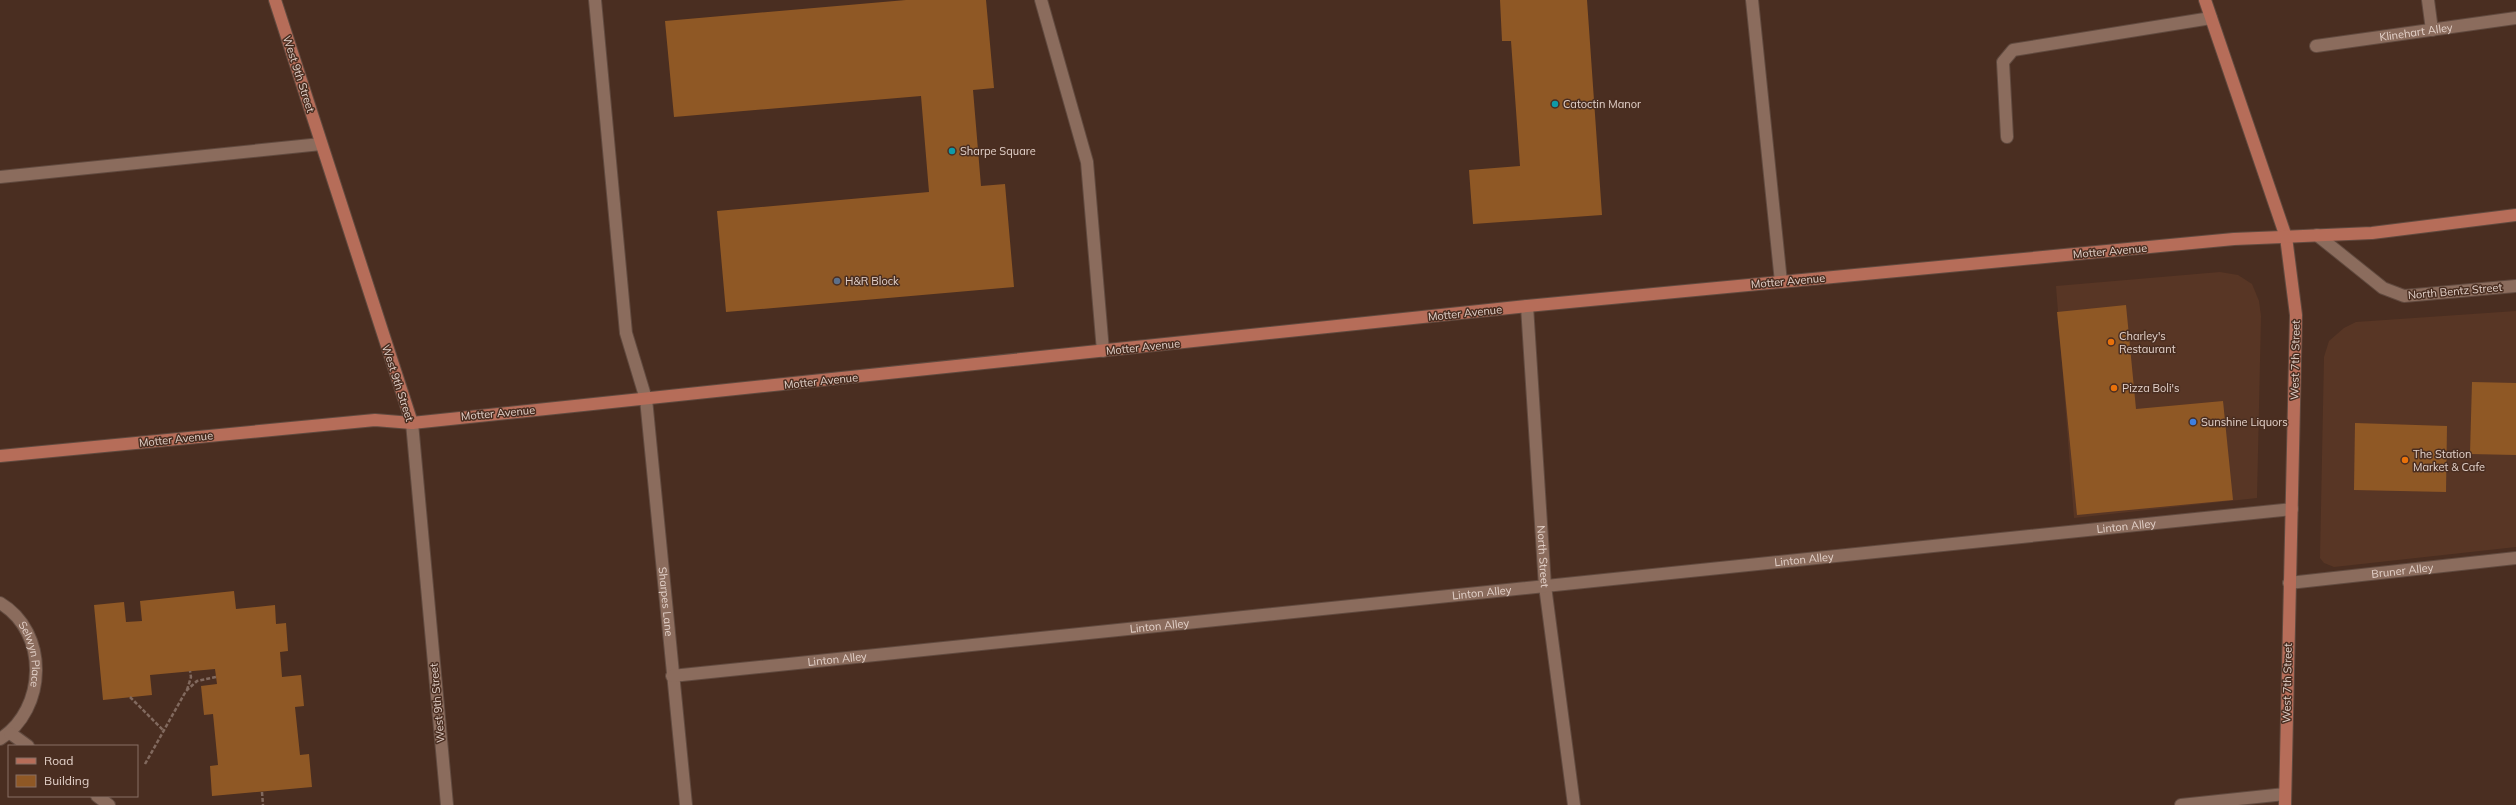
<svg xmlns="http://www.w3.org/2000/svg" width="2516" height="805" font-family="Mulish,sans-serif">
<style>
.built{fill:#583625}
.building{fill:#8f5825}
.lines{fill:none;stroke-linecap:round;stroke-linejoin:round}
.minor-casing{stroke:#614a3f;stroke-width:14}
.major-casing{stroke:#614a3f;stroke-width:14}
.path{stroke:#81695e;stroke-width:2.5;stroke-dasharray:4 2;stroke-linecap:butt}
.minor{stroke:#8b6c5d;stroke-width:12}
.major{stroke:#b66d59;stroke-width:12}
.culture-dot{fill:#0f9aa8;stroke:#4a2e21;stroke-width:1.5}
.service-dot{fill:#5c6f8a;stroke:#4a2e21;stroke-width:1.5}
.food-dot{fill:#e8710a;stroke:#4a2e21;stroke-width:1.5}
.shop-dot{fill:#3f7fe0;stroke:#4a2e21;stroke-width:1.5}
.labels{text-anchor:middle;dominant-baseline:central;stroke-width:3;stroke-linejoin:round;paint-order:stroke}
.street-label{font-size:11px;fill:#e3d1c9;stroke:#4a2e21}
.poi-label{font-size:11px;fill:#e3d1c9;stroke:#4a2e21;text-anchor:start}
</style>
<rect width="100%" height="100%" fill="#4a2e21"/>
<g class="built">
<path d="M 2220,272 L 2238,275 L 2252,284 L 2259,301 L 2261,316 L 2257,498 L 2074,518 L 2056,286 Z"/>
<path d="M 2516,311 L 2516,547 L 2334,567 L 2324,563 L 2320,558 L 2324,357 L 2329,341 L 2344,328 L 2356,322 Z"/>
</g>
<g class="building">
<path d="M 906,0 L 986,0 L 994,88 L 973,90 L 981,186 L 1005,184 L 1014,287 L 726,312 L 717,211 L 929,192 L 921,96 L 674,117 L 665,21 Z"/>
<path d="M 1500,0 L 1587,0 L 1602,215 L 1473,224 L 1469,170 L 1520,166 L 1511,41 L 1502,41 Z"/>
<path d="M 2126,305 L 2136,409 L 2223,401 L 2233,500 L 2077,515 L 2057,312 Z"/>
<path d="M 2472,382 L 2516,383 L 2516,455 L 2470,454 Z"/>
<path d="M 2355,423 L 2447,426 L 2446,492 L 2354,490 Z"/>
<path d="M 234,591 L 236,609 L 275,605 L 276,624 L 286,623 L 288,651 L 280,652 L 282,677 L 301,675 L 304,706 L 295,707 L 300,755 L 309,754 L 312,787 L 212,796 L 210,766 L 218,765 L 213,714 L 204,715 L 201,686 L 217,684 L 215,669 L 150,675 L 152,695 L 103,700 L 94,605 L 124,602 L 126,622 L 142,621 L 140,601 Z"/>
</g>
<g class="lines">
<g class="minor-casing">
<g id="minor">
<path id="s1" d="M 595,0 L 626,333 L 646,399 L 686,805"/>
<path d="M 1041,0 L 1087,162 L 1103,351"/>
<path d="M 1752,0 L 1781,282"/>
<path d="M 2428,0 L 2432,30"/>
<path id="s2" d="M 2316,46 L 2516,18"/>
<path d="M 2007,137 L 2003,62 L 2013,50 L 2211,18"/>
<path d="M 0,177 L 321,144"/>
<path d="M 2317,235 L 2383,288 L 2404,296 L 2516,286"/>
<path id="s3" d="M 1527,306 L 1545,586 L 1574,805"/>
<path d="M 412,423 L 447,805"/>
<path id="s4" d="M 2289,583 L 2516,558"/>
<path id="s5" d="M 0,603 C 49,632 47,709 0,739"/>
<path id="s6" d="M 672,676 L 2292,509"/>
<path d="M 10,733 L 28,746"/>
<path d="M 97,796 L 109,805"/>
<path d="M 2181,805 L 2285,794"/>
</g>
</g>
<g class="major-casing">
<g id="major">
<path d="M 275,0 L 412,423"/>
<path d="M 2205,0 L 2286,237 L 2296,315 L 2285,805"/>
<path d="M 0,456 L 375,420 L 412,423 L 1527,306 L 2234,239 L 2372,233 L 2516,215"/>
</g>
</g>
<g class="path">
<path d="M 187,690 L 191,677 L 190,671"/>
<path d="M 130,697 L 164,731"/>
<path d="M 145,764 L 186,691 L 197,681 L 216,677"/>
<path d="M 262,792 L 263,805"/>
</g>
<use href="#minor" class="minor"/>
<use href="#major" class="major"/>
</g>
<g class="culture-dot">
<circle cx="1555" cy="104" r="4"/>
<circle cx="952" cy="151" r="4"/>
</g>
<circle class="service-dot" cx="837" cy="281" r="4"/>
<g class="food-dot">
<circle cx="2111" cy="342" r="4"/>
<circle cx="2114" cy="388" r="4"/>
<circle cx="2405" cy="460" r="4"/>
</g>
<circle class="shop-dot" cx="2193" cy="422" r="4"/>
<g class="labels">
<g class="street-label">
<text stroke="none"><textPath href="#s2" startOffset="101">Klinehart Alley</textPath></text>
<text transform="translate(299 74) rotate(72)">West 9th Street</text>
<text transform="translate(2110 251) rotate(-5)">Motter Avenue</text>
<text transform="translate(1788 281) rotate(-5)">Motter Avenue</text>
<text transform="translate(2455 291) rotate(-5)">North Bentz Street</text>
<text transform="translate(1465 313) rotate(-6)">Motter Avenue</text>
<text transform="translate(1143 347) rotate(-6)">Motter Avenue</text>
<text transform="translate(2295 360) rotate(-89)">West 7th Street</text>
<text transform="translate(821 381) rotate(-6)">Motter Avenue</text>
<text transform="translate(398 383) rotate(72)">West 9th Street</text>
<text transform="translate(498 413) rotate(-5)">Motter Avenue</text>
<text transform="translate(176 439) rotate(-6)">Motter Avenue</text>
<text stroke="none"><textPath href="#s6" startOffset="1462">Linton Alley</textPath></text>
<text stroke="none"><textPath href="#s3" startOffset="251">North Street</textPath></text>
<text stroke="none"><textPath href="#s6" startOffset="1138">Linton Alley</textPath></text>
<text stroke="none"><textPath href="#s4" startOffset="114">Bruner Alley</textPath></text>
<text stroke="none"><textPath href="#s6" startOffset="814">Linton Alley</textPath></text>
<text stroke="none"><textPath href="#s1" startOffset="607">Sharpes Lane</textPath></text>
<text stroke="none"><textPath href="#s6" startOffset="490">Linton Alley</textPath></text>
<text stroke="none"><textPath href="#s5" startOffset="63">Selwyn Place</textPath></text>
<text stroke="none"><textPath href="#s6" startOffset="166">Linton Alley</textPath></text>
<text transform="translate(2287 683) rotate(-89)">West 7th Street</text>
<text transform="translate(437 703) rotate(-95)">West 9th Street</text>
</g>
<g class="poi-label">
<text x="1563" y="104">Catoctin Manor</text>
<text x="960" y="151">Sharpe Square</text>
<text x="845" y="281">H&amp;R Block</text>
<text x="2119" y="336">Charley's<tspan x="2119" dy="13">Restaurant</tspan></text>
<text x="2122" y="388">Pizza Boli's</text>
<text x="2201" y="422">Sunshine Liquors</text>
<text x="2413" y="454">The Station<tspan x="2413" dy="13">Market &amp; Cafe</tspan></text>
</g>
</g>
<rect x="8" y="745" width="130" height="52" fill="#4a2e21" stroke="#876f64"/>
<rect x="16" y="758" width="20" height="6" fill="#b66d59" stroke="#876f64"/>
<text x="44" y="765" font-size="12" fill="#e3d1c9">Road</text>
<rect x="16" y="775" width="20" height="12" fill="#8f5825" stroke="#876f64"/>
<text x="44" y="785" font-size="12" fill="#e3d1c9">Building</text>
</svg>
